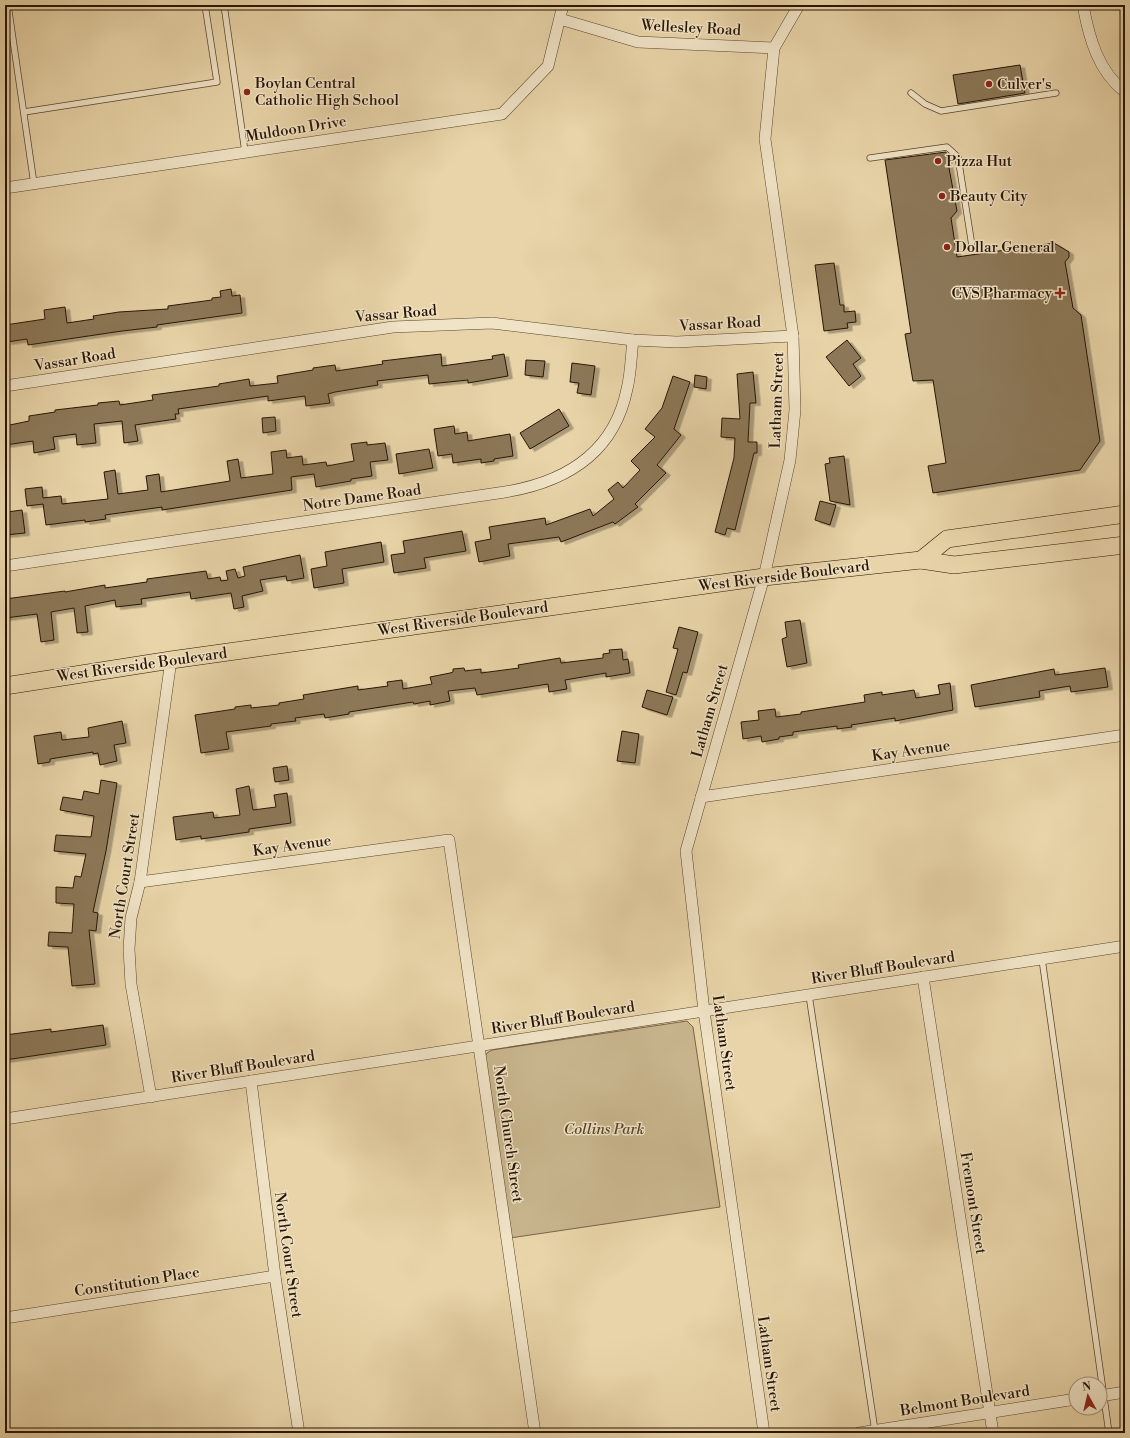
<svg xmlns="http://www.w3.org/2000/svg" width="1130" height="1438" font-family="'Libre Bodoni',serif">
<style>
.green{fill:#c7b48c;stroke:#786448}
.building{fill:#8c7859;stroke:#281503;filter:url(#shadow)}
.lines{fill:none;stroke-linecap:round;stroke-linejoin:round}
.lane-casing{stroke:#58452c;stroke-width:7}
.street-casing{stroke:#58452c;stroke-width:12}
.primary-casing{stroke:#281503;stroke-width:18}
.lane{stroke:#f0e3c6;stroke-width:5.5}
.street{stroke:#f0e3c6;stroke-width:11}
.primary{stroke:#e8d4a8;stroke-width:17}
.poi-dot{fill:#8f2418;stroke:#f0e3c6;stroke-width:1.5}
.labels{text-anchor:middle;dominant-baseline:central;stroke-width:3;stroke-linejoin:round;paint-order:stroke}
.street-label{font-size:15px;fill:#281503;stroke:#f0e3c6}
.poi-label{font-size:15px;fill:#281503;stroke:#f0e3c6;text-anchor:start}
.park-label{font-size:15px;font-style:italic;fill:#58452c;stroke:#f0e3c6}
</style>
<defs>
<filter id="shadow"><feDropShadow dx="4.5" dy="2.5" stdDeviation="0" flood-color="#0004"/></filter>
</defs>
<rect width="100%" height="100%" fill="#e8d4a8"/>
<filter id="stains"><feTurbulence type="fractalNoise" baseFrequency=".005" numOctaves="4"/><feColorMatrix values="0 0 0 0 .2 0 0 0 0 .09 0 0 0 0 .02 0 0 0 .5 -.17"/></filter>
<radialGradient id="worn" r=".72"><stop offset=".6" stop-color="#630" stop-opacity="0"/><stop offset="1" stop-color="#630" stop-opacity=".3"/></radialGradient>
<path class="green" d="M 687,1021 L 693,1027 L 720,1207 L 510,1238 L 485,1057 L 487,1053 L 492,1050 Z"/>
<g class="building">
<path d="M 1020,65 L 1025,93 L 958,104 L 953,75 Z"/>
<path d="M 946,152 L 957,211 L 951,218 L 957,257 L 1054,243 L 1069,252 L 1069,257 L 1065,262 L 1073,308 L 1081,315 L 1100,441 L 1080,470 L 933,493 L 928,466 L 946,463 L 933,380 L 913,381 L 905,334 L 911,333 L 885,160 Z"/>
<path d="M 834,263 L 840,305 L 844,305 L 844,312 L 855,311 L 856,322 L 847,323 L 848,328 L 824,331 L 815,265 Z"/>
<path d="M 231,289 L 232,296 L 240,295 L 242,313 L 157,325 L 157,327 L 122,331 L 28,345 L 27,339 L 7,342 L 5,325 L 45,319 L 44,310 L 65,307 L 67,323 L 94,319 L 93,316 L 119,312 L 168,309 L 168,306 L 212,300 L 212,298 L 221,297 L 220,291 Z"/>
<path d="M 847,340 L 861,358 L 853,364 L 861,376 L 849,386 L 826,357 Z"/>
<path d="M 441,354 L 442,366 L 493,359 L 492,356 L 504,354 L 508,376 L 468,383 L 468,380 L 429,384 L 428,375 L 377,381 L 378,385 L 335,392 L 328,394 L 330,403 L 306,406 L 305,396 L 268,401 L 268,396 L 178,409 L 179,414 L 175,414 L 176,419 L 135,425 L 138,441 L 124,443 L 122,421 L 94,424 L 96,443 L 77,445 L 76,434 L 53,437 L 55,449 L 34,453 L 33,441 L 5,445 L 5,426 L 29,421 L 29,416 L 55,412 L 55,410 L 98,405 L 98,403 L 119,401 L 120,405 L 153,400 L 152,395 L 219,386 L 219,384 L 249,379 L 250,386 L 278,383 L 277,376 L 313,370 L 313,368 L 335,365 L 336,371 L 383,364 L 382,361 Z"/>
<path d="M 526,360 L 545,361 L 543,377 L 525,375 Z"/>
<path d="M 572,363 L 595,366 L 591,395 L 577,393 L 579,383 L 570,382 Z"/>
<path d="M 753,372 L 756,403 L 750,403 L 748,442 L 757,442 L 757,453 L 754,453 L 735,530 L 727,528 L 725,535 L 715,532 L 734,458 L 735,438 L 721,437 L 722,418 L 740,419 L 737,374 Z"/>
<path d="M 695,375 L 707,377 L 706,389 L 694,387 Z"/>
<path d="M 673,376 L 690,382 L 674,429 L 681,435 L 657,465 L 666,473 L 635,504 L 638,507 L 615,524 L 613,522 L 561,542 L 559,537 L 508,544 L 510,556 L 479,562 L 475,542 L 491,539 L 489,527 L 545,518 L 546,525 L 590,509 L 593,516 L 614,499 L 608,490 L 618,482 L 623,488 L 640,470 L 631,461 L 655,437 L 645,429 L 662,408 Z"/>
<path d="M 559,409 L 569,426 L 530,449 L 520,433 Z"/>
<path d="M 275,417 L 276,431 L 263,433 L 262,418 Z"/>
<path d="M 454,426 L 455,434 L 467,432 L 468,441 L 510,434 L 513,456 L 494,459 L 494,461 L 481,463 L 481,459 L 453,463 L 452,454 L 438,456 L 434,429 Z"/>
<path d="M 367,442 L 367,445 L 385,443 L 388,460 L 370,462 L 372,476 L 351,479 L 351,481 L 316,487 L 314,474 L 291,477 L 292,490 L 162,510 L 162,507 L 105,515 L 106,519 L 85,522 L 85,520 L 46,525 L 43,504 L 27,506 L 25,489 L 42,487 L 43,498 L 61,496 L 62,504 L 108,499 L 104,472 L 115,470 L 118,494 L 148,490 L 146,476 L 159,474 L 161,492 L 230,481 L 227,461 L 238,459 L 241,478 L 273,474 L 271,452 L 286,450 L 287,458 L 302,456 L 303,465 L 326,462 L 327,466 L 354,461 L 351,444 Z"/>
<path d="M 429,449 L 433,468 L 399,474 L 396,454 Z"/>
<path d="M 844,456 L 850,505 L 830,501 L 825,464 L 830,463 L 829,458 Z"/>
<path d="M 820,501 L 836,505 L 830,525 L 815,520 Z"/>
<path d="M 22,510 L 25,533 L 5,535 L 5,516 L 8,516 L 7,512 Z"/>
<path d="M 462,531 L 466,551 L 424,558 L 426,568 L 394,573 L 391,555 L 405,553 L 403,541 Z"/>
<path d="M 381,542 L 384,562 L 342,569 L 344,583 L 314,588 L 311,569 L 327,566 L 325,552 Z"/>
<path d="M 300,555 L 304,578 L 287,581 L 286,576 L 260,580 L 263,591 L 242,596 L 244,607 L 234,609 L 231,593 L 191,599 L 190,592 L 141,599 L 142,604 L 116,607 L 115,600 L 85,606 L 88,632 L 77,633 L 74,608 L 51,612 L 54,640 L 41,642 L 37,614 L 5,618 L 5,599 L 65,591 L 65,592 L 105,585 L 105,588 L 147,582 L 147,579 L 206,571 L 208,579 L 220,577 L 221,581 L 228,580 L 226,571 L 235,569 L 238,578 L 245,576 L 243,567 Z"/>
<path d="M 800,620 L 807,663 L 787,667 L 782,639 L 787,637 L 785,622 Z"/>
<path d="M 679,627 L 698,632 L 687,673 L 683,672 L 676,695 L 666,692 L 678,649 L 673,648 Z"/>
<path d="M 622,649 L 623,660 L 628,659 L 630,673 L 606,677 L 606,673 L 565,680 L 567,689 L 549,692 L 548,684 L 477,695 L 475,688 L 448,691 L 450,701 L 430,705 L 430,701 L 414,704 L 413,702 L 349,712 L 349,714 L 325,718 L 324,714 L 295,718 L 296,721 L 271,724 L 271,726 L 226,732 L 229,749 L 201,753 L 195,715 L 235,709 L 235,707 L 251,705 L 251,708 L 279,705 L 279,703 L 304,699 L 303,695 L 358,686 L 358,690 L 388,686 L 387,682 L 402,680 L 403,689 L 432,684 L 430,677 L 450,673 L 453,672 L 453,669 L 464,668 L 465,671 L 481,669 L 481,673 L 519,668 L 518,665 L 560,658 L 561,663 L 603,658 L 603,654 L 610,653 L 609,650 Z"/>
<path d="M 1105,668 L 1108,687 L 1071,692 L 1070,686 L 1039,691 L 1040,697 L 975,707 L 971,685 L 1054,669 L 1055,675 Z"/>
<path d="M 950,683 L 953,710 L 895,721 L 895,718 L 851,725 L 852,727 L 837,729 L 837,726 L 793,732 L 793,735 L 779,737 L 779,739 L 762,742 L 761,736 L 743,739 L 741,722 L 759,720 L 758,711 L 775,709 L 776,717 L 801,714 L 801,712 L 865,702 L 864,695 L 882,692 L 882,695 L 914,690 L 916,698 L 940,694 L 938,685 Z"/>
<path d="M 647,690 L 673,697 L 667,715 L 642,707 Z"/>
<path d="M 122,721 L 126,743 L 114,745 L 117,761 L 100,765 L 98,753 L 93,754 L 93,752 L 50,759 L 50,762 L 38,764 L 34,736 L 61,732 L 62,740 L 89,737 L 88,728 Z"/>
<path d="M 622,731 L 639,734 L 635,763 L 617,761 Z"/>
<path d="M 287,766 L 289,780 L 275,782 L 273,768 Z"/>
<path d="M 101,780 L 117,783 L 106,851 L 93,912 L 98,913 L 96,931 L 89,930 L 95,984 L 72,986 L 68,947 L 48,946 L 49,932 L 72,933 L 74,904 L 56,903 L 56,887 L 73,888 L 75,876 L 81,877 L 86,854 L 54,851 L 56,835 L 91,837 L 94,816 L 60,810 L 63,797 L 82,800 L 84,791 L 99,794 Z"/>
<path d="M 249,786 L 253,810 L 276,807 L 274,795 L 287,793 L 291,823 L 249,829 L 249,832 L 201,839 L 201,836 L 176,840 L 173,817 L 213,812 L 214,818 L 240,815 L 236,789 Z"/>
<path d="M 103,1025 L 106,1045 L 5,1060 L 5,1035 L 51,1029 L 51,1032 Z"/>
</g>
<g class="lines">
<g class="lane-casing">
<g id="lane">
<path d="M 8,5 L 34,184"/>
<path d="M 224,5 L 245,152"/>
<path d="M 911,93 L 925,104 L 941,111 L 1056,93"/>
<path d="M 24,112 L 217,82 L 205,5"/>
<path d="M 870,158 L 947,147 L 958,157 L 972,246"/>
<path d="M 1042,959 L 1109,1433"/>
<path d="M 809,995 L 875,1431"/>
</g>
</g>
<g class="street-casing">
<g id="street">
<path d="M 1083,5 C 1089,38 1098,71 1125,92"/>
<path d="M 560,19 L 638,42 L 774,48"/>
<path d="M 5,188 L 502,114 L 548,66 L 563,5"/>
<path d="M 5,386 L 393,327 L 492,323 L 633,340 L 677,342 L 793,336"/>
<path d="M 5,566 L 505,492 C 566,482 614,453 627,389 C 631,373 631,356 633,340"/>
<path d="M 701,797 L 1125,735"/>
<path d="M 140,882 L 449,840 L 535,1433"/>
<path d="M 923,977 L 993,1433"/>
<path d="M 251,1081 L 275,1276 L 299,1433"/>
<path d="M 151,1097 L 131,984 L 129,949 L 131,918 L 140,882 L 171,660"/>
<path d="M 5,1119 L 1125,946"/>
<path d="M 5,1318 L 275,1276"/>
<path d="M 1100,1396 L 1125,1392"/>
<path d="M 764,1433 L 704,1011 L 686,851 L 764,577 L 790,460 L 795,410 L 793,336 L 765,139 L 774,48 L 799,5"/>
<path d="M 859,1433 L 1076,1399"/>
</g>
</g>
<g class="primary-casing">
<g id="primary">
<path d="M 921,560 L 947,539 L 1125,514"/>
<path d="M 5,686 L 171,660 L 764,577 L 921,560 L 954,565 L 1125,545"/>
</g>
</g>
<use href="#lane" class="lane"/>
<use href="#street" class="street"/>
<use href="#primary" class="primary"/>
</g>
<g class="poi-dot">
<circle cx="989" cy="84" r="4"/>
<circle cx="247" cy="92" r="4"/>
<circle cx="938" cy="161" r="4"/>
<circle cx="942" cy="196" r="4"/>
<circle cx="947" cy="247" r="4"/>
<path d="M1058 287h4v4h4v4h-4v4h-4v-4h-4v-4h4z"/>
</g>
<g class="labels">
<g class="street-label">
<text transform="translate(691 28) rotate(3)">Wellesley Road</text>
<text transform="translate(296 129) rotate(-9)">Muldoon Drive</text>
<text transform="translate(396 314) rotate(-5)">Vassar Road</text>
<text transform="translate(720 324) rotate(-3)">Vassar Road</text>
<text transform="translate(75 360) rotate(-9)">Vassar Road</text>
<text transform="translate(777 400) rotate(-88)">Latham Street</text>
<text transform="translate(362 498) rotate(-8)">Notre Dame Road</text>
<text transform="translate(784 576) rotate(-7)">West Riverside Boulevard</text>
<text transform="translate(463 619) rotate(-8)">West Riverside Boulevard</text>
<text transform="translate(142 665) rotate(-8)">West Riverside Boulevard</text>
<text transform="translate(710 711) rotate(-74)">Latham Street</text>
<text transform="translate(911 751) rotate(-8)">Kay Avenue</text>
<text transform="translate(292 846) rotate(-8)">Kay Avenue</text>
<text transform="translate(125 876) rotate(-81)">North Court Street</text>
<text transform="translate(883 968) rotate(-9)">River Bluff Boulevard</text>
<text transform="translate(563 1018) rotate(-9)">River Bluff Boulevard</text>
<text transform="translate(724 1043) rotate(82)">Latham Street</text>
<text transform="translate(243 1067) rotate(-9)">River Bluff Boulevard</text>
<text transform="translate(508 1134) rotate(82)">North Church Street</text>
<text transform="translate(973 1203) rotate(81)">Fremont Street</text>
<text transform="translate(288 1255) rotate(82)">North Court Street</text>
<text transform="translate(137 1282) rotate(-9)">Constitution Place</text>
<text transform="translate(769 1364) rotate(82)">Latham Street</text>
<text transform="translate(965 1401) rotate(-9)">Belmont Boulevard</text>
</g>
<g class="poi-label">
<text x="255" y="83">Boylan Central<tspan x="255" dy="17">Catholic High School</tspan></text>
<text x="997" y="84">Culver's</text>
<text x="946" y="161">Pizza Hut</text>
<text x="950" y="196">Beauty City</text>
<text x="955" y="247">Dollar General</text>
<text x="1052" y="293" text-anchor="end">CVS Pharmacy</text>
</g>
<g class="park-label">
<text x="604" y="1129">Collins Park</text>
</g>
</g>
<rect width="1130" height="1438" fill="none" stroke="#e8d4a8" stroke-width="20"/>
<rect x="6" y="6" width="1118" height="1426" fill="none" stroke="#281503" stroke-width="2"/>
<rect x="10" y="10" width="1110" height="1418" fill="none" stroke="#281503"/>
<g transform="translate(1088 1396) rotate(352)"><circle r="19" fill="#f0e3c6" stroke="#a09178"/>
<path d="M0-3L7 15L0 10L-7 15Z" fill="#8f2418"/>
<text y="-6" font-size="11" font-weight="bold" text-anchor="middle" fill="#281503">N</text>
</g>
<rect width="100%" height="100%" filter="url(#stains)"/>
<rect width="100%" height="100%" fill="url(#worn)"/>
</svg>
